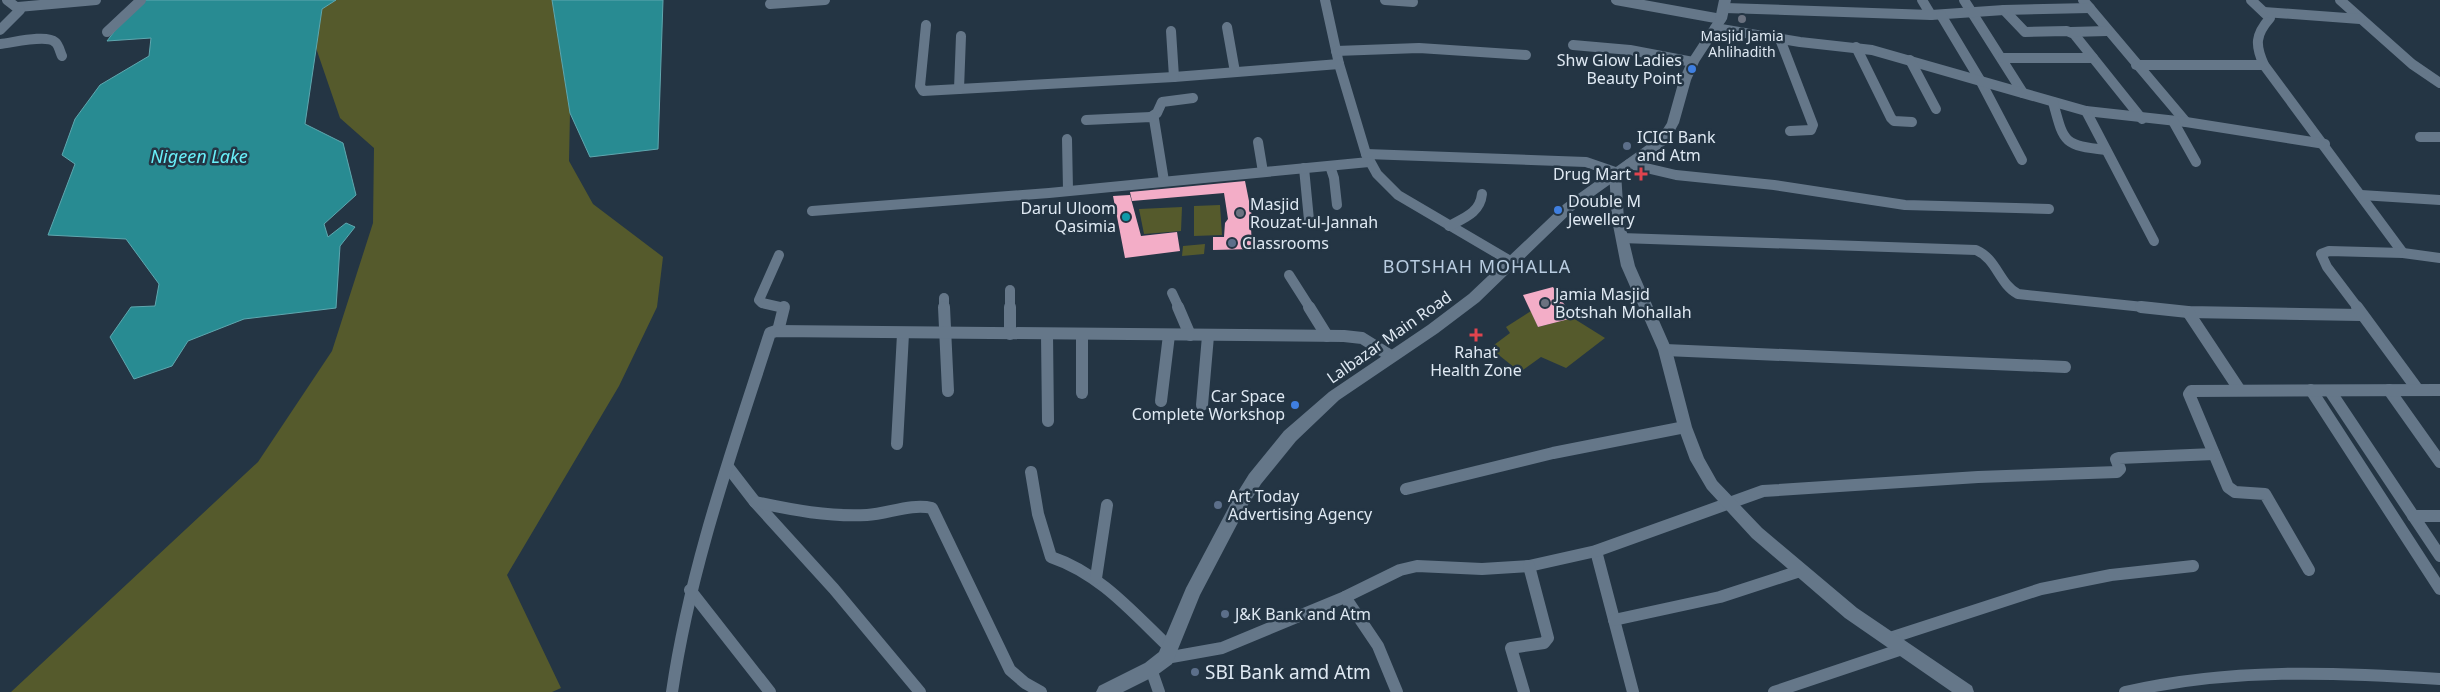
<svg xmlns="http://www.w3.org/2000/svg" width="2440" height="692" font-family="'Noto Sans',sans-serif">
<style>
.green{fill:#555a2c}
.water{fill:#288b92;stroke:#5fa7af}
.building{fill:#f3adc7}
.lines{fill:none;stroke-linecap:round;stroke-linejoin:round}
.minor-far1{stroke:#657789;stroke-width:10}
.minor{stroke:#657789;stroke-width:12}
.tertiary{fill:#657789;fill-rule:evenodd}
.secondary{fill:#657789;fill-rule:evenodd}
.worship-dot{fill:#6b7280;stroke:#243544;stroke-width:2}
.shop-dot{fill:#3f7fe0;stroke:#243544;stroke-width:2}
.service-dot{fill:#5c6f8a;stroke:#243544;stroke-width:2}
.health-dot{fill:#e0444e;stroke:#243544;stroke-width:2}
.culture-dot{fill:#0f9aa8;stroke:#243544;stroke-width:2}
.labels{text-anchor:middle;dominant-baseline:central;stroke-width:5;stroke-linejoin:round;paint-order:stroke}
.far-poi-label{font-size:14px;fill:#dfe9f3;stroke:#243544}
.poi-label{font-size:16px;fill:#dfe9f3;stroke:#243544;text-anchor:start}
.street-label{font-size:16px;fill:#dfe9f3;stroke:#243544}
.water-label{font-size:18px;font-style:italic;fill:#69f0fa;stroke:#243544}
.neighbourhood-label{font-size:18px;letter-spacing:1px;fill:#b8cce0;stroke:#243544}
.near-poi-label{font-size:19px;fill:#dfe9f3;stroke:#243544;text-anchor:start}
</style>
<rect width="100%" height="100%" fill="#243544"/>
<g class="green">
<path d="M 336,0 L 552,0 L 570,113 L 569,161 L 593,204 L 663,257 L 657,307 L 619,386 L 507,575 L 561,688 L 552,692 L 11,692 L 258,462 L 332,351 L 373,223 L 374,148 L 340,118 L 316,48 L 322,9 Z"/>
<path d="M 1220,205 L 1222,235 L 1194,236 L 1194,206 Z"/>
<path d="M 1182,207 L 1181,231 L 1144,234 L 1139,209 Z"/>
<path d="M 1205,244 L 1204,254 L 1182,256 L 1183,246 Z"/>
<path d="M 1531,311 L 1538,327 L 1573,318 L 1605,338 L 1566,368 L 1541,357 L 1520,372 L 1490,348 L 1510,333 L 1506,327 Z"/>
</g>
<g class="water">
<path d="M 146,0 L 336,0 L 322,9 L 305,124 L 343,143 L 356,195 L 324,224 L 328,237 L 346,223 L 355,227 L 340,246 L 336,308 L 244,319 L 188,341 L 172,366 L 134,379 L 110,337 L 131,307 L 155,306 L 159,284 L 126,239 L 48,235 L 75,164 L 62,155 L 75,119 L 100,85 L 149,56 L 151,38 L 107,41 L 126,16 Z"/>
<path d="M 552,0 L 663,0 L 658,149 L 590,157 L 570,113 Z"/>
</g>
<g class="building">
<path d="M 1245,181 L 1254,226 L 1251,227 L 1252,249 L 1213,250 L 1213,237 L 1224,237 L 1225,223 L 1228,219 L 1224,193 L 1132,201 L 1130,192 Z"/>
<path d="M 1130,195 L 1141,236 L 1177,232 L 1180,251 L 1125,258 L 1113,196 Z"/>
<path d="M 1553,287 L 1573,318 L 1538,327 L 1523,295 Z"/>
</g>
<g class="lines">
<g class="minor-far1">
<path d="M 1325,0 L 1339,64 L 1366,154 L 1377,174 L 1398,195 L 1512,262"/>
<path d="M 1385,0 L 1413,2"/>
<path d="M 1616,0 L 1721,19"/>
<path d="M 1922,0 L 1931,15"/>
<path d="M 1964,0 L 2023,93"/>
<path d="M 2083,0 L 2186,122"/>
<path d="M 2251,0 L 2270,18 C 2255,35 2255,45 2264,65 L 2403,253"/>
<path d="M 2340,0 L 2412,64 L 2440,83"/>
<path d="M 770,4 L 825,0"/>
<path d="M 18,7 L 96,0"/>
<path d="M 1725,8 L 1931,15 L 2004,10 L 2090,8"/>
<path d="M 2004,10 L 2025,32 L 2067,31 L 2074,34 L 2142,119"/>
<path d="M 2264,12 L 2360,19"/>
<path d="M 1941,15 L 1980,80 L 2022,160"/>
<path d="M 926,25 L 920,86 L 923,91 L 1174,77 L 1339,64"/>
<path d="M 1227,27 L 1235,72"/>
<path d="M 1715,28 L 1800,42 L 1872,50 L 2086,111 L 2186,122 L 2325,144"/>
<path d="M 0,30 L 20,10 L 7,0"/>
<path d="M 1171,31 L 1174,77"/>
<path d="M 107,32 L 141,0"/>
<path d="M 2071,32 L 2107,31"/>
<path d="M 1780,39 L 1813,125 L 1811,130 L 1790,131"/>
<path d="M 0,44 C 12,43 46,34 55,42 C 59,45 60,52 62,56"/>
<path d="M 1573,45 L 1630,50 L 1693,62"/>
<path d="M 1856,47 L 1891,118 L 1894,121 L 1912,122"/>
<path d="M 1336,51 L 1419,48 L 1526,55"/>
<path d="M 2003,58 L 2093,58"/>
<path d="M 1910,60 L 1936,109"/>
<path d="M 2136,65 L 2264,65"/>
<path d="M 959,89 L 961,36"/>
<path d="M 2053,102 C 2064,143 2063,145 2106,150"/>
<path d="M 2086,111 L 2154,241"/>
<path d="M 1151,117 L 1157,113 L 1162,102 L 1193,98"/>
<path d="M 1086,120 L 1151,117 L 1154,119 L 1164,181"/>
<path d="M 2173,121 L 2196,162"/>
<path d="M 2420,137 L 2440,137"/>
<path d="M 1067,139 L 1068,190"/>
<path d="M 1258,142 L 1263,172"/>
<path d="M 1366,154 L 1586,162 L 1615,172"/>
<path d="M 1629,164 L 1676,175 L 1774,185 L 1905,205 L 2049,209"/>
<path d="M 1330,166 L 1334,178 L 1337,205"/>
<path d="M 1304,168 L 1309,220"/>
<path d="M 2361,195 L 2440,200"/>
<path d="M 812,211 L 1049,193 L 1369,162"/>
<path d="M 1449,226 C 1464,218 1480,213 1482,194"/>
<path d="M 1621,238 L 1976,250 C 1997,259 1999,284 2018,294 L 2153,308"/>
<path d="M 779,255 L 759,300 L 762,303 L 784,308"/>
<path d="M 1289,275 L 1310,308"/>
<path d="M 1010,290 L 1010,308"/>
<path d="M 1172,293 L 1179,308"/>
<path d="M 944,298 L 944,308"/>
<path d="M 2358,308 L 2327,267 L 2321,254 L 2329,251 L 2403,253 L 2440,258"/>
</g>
<g class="minor">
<path d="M 944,307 L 948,391"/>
<path d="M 1010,307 L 1010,334"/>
<path d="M 1178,307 L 1190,335"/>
<path d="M 1309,307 L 1327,336"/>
<path d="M 2141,307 L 2188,312 L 2361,315"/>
<path d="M 2357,307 L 2418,390"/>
<path d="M 2188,312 L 2239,389"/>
<path d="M 778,331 L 784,307"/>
<path d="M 1047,335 L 1048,421"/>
<path d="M 1082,335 L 1082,393"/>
<path d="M 1665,350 L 2065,367"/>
<path d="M 2311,390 L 2440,589"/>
<path d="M 2389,390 L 2440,462"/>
<path d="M 2330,391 L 2440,556"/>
<path d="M 1161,401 L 1169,335"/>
<path d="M 1202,405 L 1208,336"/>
<path d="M 897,444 L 903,334"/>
<path d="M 728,467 L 755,502 L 834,589 L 920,692"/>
<path d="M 1031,472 L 1038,514 L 1051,557 C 1101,574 1133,613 1171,649"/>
<path d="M 1406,489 L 1553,453 L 1685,427"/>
<path d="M 755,502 C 792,510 829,517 867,515 C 888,514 911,503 932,508 L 1010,670 L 1025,683 L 1041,692"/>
<path d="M 2413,516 L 2440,516"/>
<path d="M 1596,551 L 1633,692"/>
<path d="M 2309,570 L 2265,494 L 2235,492 L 2228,487 L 2189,394 L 2191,391 L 2440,390"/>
<path d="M 1096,578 L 1107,505"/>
<path d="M 690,590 L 770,692"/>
<path d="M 1345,597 L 1378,646 L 1397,692"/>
<path d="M 1614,620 L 1720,597 L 1800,571"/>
<path d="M 1887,639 L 2041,589 L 2111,575 L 2193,566"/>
<path d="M 1166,658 L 1222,648 L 1345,597 L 1400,570 L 1417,566 L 1482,569 L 1529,566 L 1596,551 L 1763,491 L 1978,477 L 2117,472 L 2120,469 L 2116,459 L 2119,458 L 2214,454"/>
<path d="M 1151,669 L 1159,692"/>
<path d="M 672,692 C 690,568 732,451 770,333 L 776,331 L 1344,336 L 1362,338 L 1391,356"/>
<path d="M 1524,692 L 1511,648 L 1544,643 L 1548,638 L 1529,566"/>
<path d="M 1774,692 L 1902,649"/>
<path d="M 2125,692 C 2229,668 2334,672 2440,679"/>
</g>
<path class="tertiary" d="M 1615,168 L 1621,172 L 1624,220 L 1635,266 L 1672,350 L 1692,427 L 1704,458 L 1717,481 L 1762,528 L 1857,608 L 1972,686 L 1974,692 L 1952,692 L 1845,618 L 1752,538 L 1707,489 L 1690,460 L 1678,427 L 1658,350 L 1621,266 L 1612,220 L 1609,172 Z"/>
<path class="secondary" d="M 1719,0 L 1731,0 L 1727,19 L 1699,62 L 1691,80 L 1679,123 L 1668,143 L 1574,210 L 1479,302 L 1438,333 L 1339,400 L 1296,441 L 1261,484 L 1243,513 L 1200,595 L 1172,664 L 1157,675 L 1123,692 L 1096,692 L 1099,686 L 1145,663 L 1159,652 L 1186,588 L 1231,503 L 1249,474 L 1284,431 L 1329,392 L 1428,325 L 1469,294 L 1564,204 L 1658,137 L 1667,123 L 1679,80 L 1687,62 L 1715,19 Z"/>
</g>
<g class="worship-dot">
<circle cx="1742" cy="19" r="5"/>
<circle cx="1240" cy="213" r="5"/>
<circle cx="1545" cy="303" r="5"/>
</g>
<g class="shop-dot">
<circle cx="1692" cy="69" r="5"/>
<circle cx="1558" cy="210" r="5"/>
<circle cx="1295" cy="405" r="5"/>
</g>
<g class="service-dot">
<circle cx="1627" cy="146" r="5"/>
<circle cx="1232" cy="243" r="5"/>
<circle cx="1218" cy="505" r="5"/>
<circle cx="1225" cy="614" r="5"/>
<circle cx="1195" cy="672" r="5"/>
</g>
<g class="health-dot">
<path d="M1638.5 166.5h5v5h5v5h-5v5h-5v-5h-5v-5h5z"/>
<path d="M1473.5 327.5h5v5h5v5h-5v5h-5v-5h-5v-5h5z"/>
</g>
<circle class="culture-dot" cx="1126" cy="217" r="5"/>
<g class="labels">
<g class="far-poi-label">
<text x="1742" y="35">Masjid Jamia<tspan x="1742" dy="16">Ahlihadith</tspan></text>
</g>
<g class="poi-label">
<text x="1682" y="60" text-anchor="end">Shw Glow Ladies<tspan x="1682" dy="18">Beauty Point</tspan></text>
<text x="1637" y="137">ICICI Bank<tspan x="1637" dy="18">and Atm</tspan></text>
<text x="1631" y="174" text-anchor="end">Drug Mart</text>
<text x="1568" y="201">Double M<tspan x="1568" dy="18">Jewellery</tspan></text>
<text x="1250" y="204">Masjid<tspan x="1250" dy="18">Rouzat-ul-Jannah</tspan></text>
<text x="1116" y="208" text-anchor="end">Darul Uloom<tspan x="1116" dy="18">Qasimia</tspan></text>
<text x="1242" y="243">Classrooms</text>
<text x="1555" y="294">Jamia Masjid<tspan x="1555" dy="18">Botshah Mohallah</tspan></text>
<text x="1476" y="352" text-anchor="middle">Rahat<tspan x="1476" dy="18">Health Zone</tspan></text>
<text x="1285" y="396" text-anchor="end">Car Space<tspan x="1285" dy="18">Complete Workshop</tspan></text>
<text x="1228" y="496">Art Today<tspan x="1228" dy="18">Advertising Agency</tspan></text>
<text x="1235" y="614">J&amp;K Bank and Atm</text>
</g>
<g class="street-label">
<text transform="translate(1389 337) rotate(-35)">Lalbazar Main Road</text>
</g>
<g class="water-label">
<text x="199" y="156">Nigeen Lake</text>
</g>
<g class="neighbourhood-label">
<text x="1477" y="266">BOTSHAH MOHALLA</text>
</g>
<g class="near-poi-label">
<text x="1205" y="672">SBI Bank amd Atm</text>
</g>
</g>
</svg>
